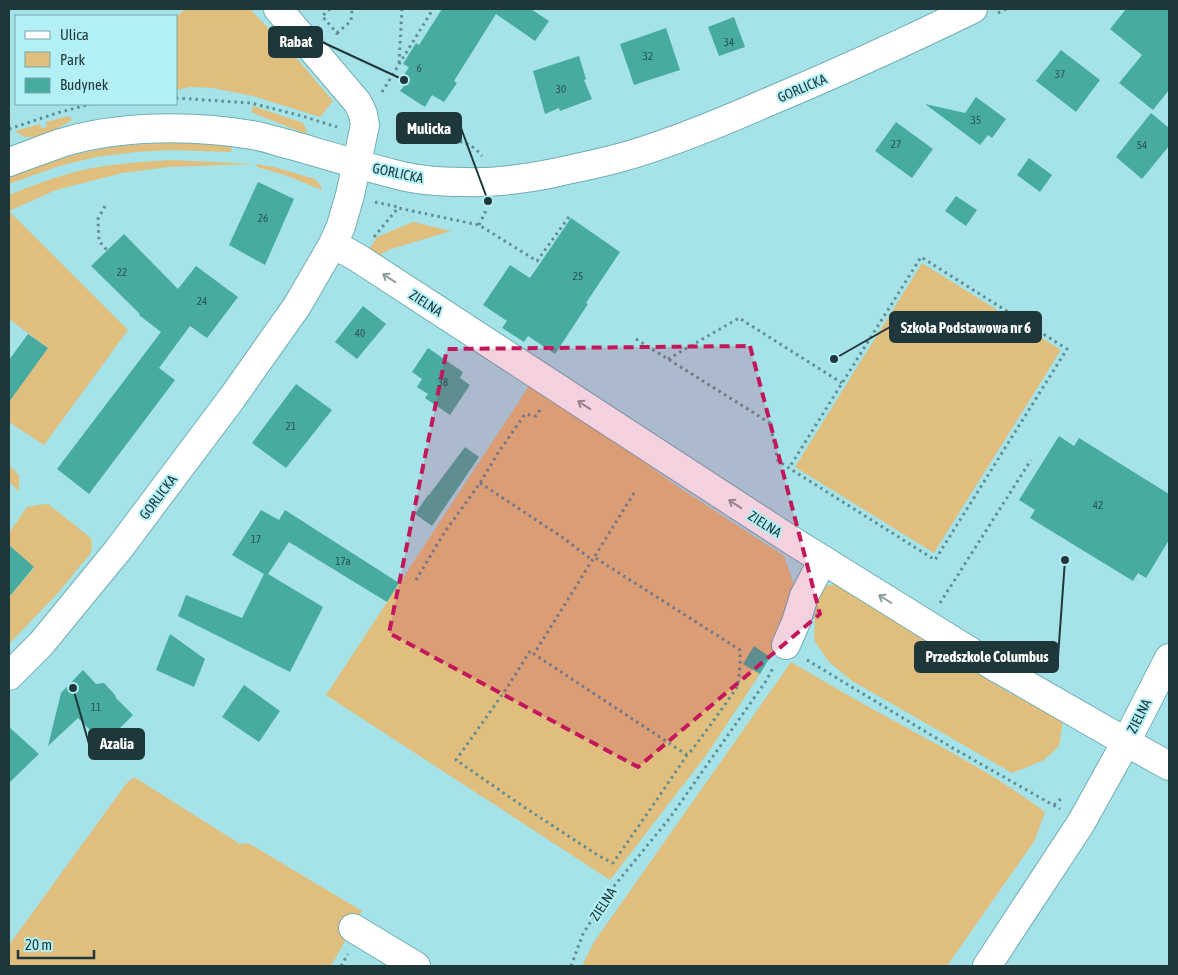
<svg xmlns="http://www.w3.org/2000/svg" width="1178" height="975" font-family="'Asap Condensed',sans-serif">
<style>
.green{fill:#e0be7d}
.building{fill:#47ac9f}
.lines{fill:none;stroke-linecap:round;stroke-linejoin:round}
.minor-casing{stroke:#71aeb4;stroke-width:30}
.path{stroke:#618d91;stroke-width:3;stroke-dasharray:2.5 4;stroke-linecap:butt}
.minor{stroke:#fff;stroke-width:28}
.oneway{stroke:#8e9b9c}
.marked{fill:#c2185b;fill-opacity:0.2;stroke:#c2185b;stroke-width:4;stroke-dasharray:10 6;stroke-linejoin:round}
.labels{text-anchor:middle;dominant-baseline:central;stroke-width:4;stroke-linejoin:round;paint-order:stroke}
.number-label{font-size:11px;fill:#285453}
.street-label{font-size:14px;fill:#1e373a;stroke:#b2f0f6}
.leader{fill:none;stroke:#1e373a;stroke-width:2}
.callout-dot{fill:#1e373a;stroke:#b2f0f6;stroke-width:2}
.callout{fill:#1e373a;stroke:#1e373a;stroke-width:2}
.callout-label{font-size:15px;text-anchor:middle;font-weight:bold;fill:#fff}
</style>
<rect width="100%" height="100%" fill="#a5e3e9"/>
<g class="green">
<path d="M 185,9 L 250,9 L 293,54 L 333,101 L 320,117 L 253,96 L 213,88 L 191,87 L 176,90 L 176,17 Z"/>
<path d="M 253,106 L 303,123 L 307,132 L 306,134 L 251,112 Z"/>
<path d="M 69,116 L 72,120 L 54,130 L 34,137 L 25,137 L 16,132 L 15,131 L 40,124 L 41,128 L 47,127 L 46,122 Z"/>
<path d="M 167,143 L 195,143 L 232,147 L 231,152 L 171,150 L 136,152 L 96,157 L 59,166 L 9,184 L 9,176 C 45,162 82,151 121,146 C 136,144 152,144 167,143 Z"/>
<path d="M 171,160 L 256,164 L 274,167 L 315,179 L 321,186 L 322,190 L 285,175 L 257,167 L 256,164 L 168,167 L 122,173 L 56,190 L 9,211 L 9,195 C 31,186 55,177 78,171 C 109,164 139,162 171,160 Z"/>
<path d="M 9,211 L 128,330 L 44,445 L 9,422 L 9,401 L 48,348 L 9,319 Z"/>
<path d="M 413,222 L 451,231 L 388,250 L 377,257 L 368,251 L 377,237 Z"/>
<path d="M 922,263 L 1061,350 L 934,553 L 795,467 Z"/>
<path d="M 529,386 L 622,446 L 677,486 L 784,556 L 794,585 L 784,631 L 760,674 L 707,754 L 610,880 L 326,695 Z"/>
<path d="M 9,465 L 19,475 L 19,491 L 9,482 Z"/>
<path d="M 48,504 L 91,538 L 92,548 L 90,554 L 57,594 L 9,644 L 9,597 L 34,568 L 9,545 L 9,533 L 27,507 L 37,505 Z"/>
<path d="M 838,584 L 1008,692 L 1063,719 L 1059,746 L 1044,760 L 1012,773 L 889,702 L 852,681 L 829,662 L 814,640 L 815,616 L 817,603 L 825,586 Z"/>
<path d="M 791,662 C 809,672 826,683 844,693 C 912,732 982,765 1045,812 L 1035,840 L 947,966 L 582,966 L 594,942 Z"/>
<path d="M 134,777 L 240,844 L 248,843 L 362,911 L 331,966 L 9,966 L 9,945 L 126,784 Z"/>
</g>
<g class="building">
<path d="M 442,9 L 531,9 L 549,21 L 535,41 L 496,14 L 454,81 L 457,83 L 444,102 L 432,95 L 425,107 L 400,91 L 404,86 L 399,83 L 409,67 L 403,64 L 416,43 L 419,45 Z"/>
<path d="M 1126,9 L 1169,9 L 1169,90 L 1153,110 L 1119,83 L 1142,55 L 1110,29 Z"/>
<path d="M 734,17 L 745,47 L 719,56 L 708,27 Z"/>
<path d="M 666,28 L 680,70 L 634,85 L 620,44 Z"/>
<path d="M 1061,50 L 1100,80 L 1076,112 L 1036,81 Z"/>
<path d="M 579,56 L 586,79 L 584,80 L 592,99 L 560,111 L 559,108 L 545,114 L 533,71 Z"/>
<path d="M 976,97 L 1006,119 L 992,138 L 988,135 L 980,145 L 925,104 L 965,113 Z"/>
<path d="M 1151,113 L 1169,128 L 1169,146 L 1142,179 L 1116,157 Z"/>
<path d="M 896,122 L 933,149 L 912,178 L 875,151 Z"/>
<path d="M 1029,158 L 1052,175 L 1040,192 L 1017,175 Z"/>
<path d="M 258,182 L 294,199 L 265,265 L 229,245 Z"/>
<path d="M 956,196 L 977,210 L 966,226 L 945,211 Z"/>
<path d="M 571,218 L 620,252 L 586,303 L 588,304 L 555,354 L 528,336 L 524,342 L 502,328 L 507,321 L 483,305 L 510,265 L 530,278 Z"/>
<path d="M 124,234 L 178,289 L 196,266 L 238,297 L 207,338 L 190,326 L 159,368 L 175,380 L 89,494 L 57,469 L 161,332 L 139,315 L 140,314 L 91,266 Z"/>
<path d="M 363,306 L 386,324 L 357,359 L 335,342 Z"/>
<path d="M 28,334 L 48,348 L 9,402 L 9,360 Z"/>
<path d="M 428,348 L 463,372 L 460,378 L 470,385 L 450,415 L 425,398 L 428,394 L 417,387 L 422,379 L 412,372 Z"/>
<path d="M 296,384 L 332,410 L 286,468 L 252,443 Z"/>
<path d="M 1059,436 L 1074,446 L 1079,438 L 1169,494 L 1169,540 L 1146,578 L 1138,573 L 1133,581 L 1030,518 L 1035,510 L 1019,500 Z"/>
<path d="M 465,447 L 479,457 L 432,526 L 415,514 L 428,495 L 429,495 Z"/>
<path d="M 261,510 L 279,520 L 285,510 L 399,583 L 387,602 L 289,542 L 268,574 L 323,607 L 290,672 L 178,616 L 186,595 L 242,618 L 264,574 L 232,555 Z"/>
<path d="M 9,545 L 34,567 L 9,597 Z"/>
<path d="M 170,634 L 205,659 L 194,687 L 156,670 Z"/>
<path d="M 754,646 L 770,657 L 760,674 L 743,664 Z"/>
<path d="M 83,670 L 96,684 L 104,683 L 115,695 L 116,698 L 133,715 L 104,744 L 78,718 L 48,746 L 61,693 Z"/>
<path d="M 244,685 L 280,711 L 259,742 L 222,717 Z"/>
<path d="M 9,727 L 39,754 L 9,783 Z"/>
</g>
<g class="lines">
<g class="minor-casing">
<g id="minor">
<path d="M 9,162 C 26,156 44,149 61,143 C 119,125 193,125 252,135 C 265,137 278,142 291,145 C 326,155 359,165 394,174 C 415,180 442,182 464,182 C 494,183 525,179 554,173 C 576,168 597,164 619,158 C 667,145 715,125 761,105 C 833,75 903,43 973,9"/>
<path d="M 333,244 L 358,258 L 791,540 L 992,665 L 1126,742 L 1169,658"/>
<path d="M 786,645 L 796,622 L 804,596 L 823,560"/>
<path d="M 9,676 L 41,644 L 118,550 L 232,398 L 297,306 L 333,244 L 341,226 L 350,195 L 365,125 L 363,114 L 358,103 L 278,9"/>
<path d="M 353,928 L 416,966"/>
<path d="M 987,966 L 1081,823 L 1126,742 L 1169,766"/>
</g>
</g>
<g class="path">
<path d="M 330,9 L 322,16 L 337,33 L 337,37"/>
<path d="M 998,13 L 1006,9"/>
<path d="M 337,33 L 351,21 L 352,9"/>
<path d="M 399,63 L 402,9"/>
<path d="M 382,92 L 433,9"/>
<path d="M 176,98 L 251,103 L 302,116 L 337,127"/>
<path d="M 441,123 L 442,137 C 460,143 469,140 482,156"/>
<path d="M 9,129 L 57,113 L 91,104"/>
<path d="M 375,202 L 398,207"/>
<path d="M 105,206 L 98,219 L 99,241 L 107,250"/>
<path d="M 479,225 L 485,213 L 485,207"/>
<path d="M 374,237 L 398,208 L 479,225 L 537,261 L 571,214"/>
<path d="M 636,339 L 770,423 L 778,461 L 789,468 L 935,560 L 1067,349 L 921,257 L 789,468"/>
<path d="M 668,359 L 739,318 L 842,383"/>
<path d="M 480,483 L 562,537 L 592,560"/>
<path d="M 634,493 L 534,654 L 687,755"/>
<path d="M 416,580 L 444,533 L 480,483 L 498,453 L 525,414 L 536,416 L 541,408"/>
<path d="M 940,603 L 1031,460"/>
<path d="M 530,651 L 507,688 L 456,760 L 524,807 L 599,856 L 613,863 L 658,798 L 687,755 L 692,750 L 714,720 L 738,686 L 740,664 L 740,650 L 594,557"/>
<path d="M 807,660 L 951,747 L 1060,809"/>
<path d="M 1054,805 L 1063,797"/>
<path d="M 341,966 L 348,954"/>
<path d="M 571,966 L 583,934 L 610,891 L 669,819 L 766,681 L 773,668"/>
</g>
<use href="#minor" class="minor"/>
</g>
<defs><path id="oneway-shaft" d="M-6 0H5M1.5-3L5.5 0L1.5 3" fill="none" stroke-width="1.6" stroke-linecap="round" stroke-linejoin="round" transform="scale(1.25)"/></defs>
<g class="oneway">
<use href="#oneway-shaft" transform="translate(389 278) rotate(-147)"/>
<use href="#oneway-shaft" transform="translate(584 405) rotate(-147)"/>
<use href="#oneway-shaft" transform="translate(735 504) rotate(-147)"/>
<use href="#oneway-shaft" transform="translate(885 599) rotate(-148)"/>
</g>
<path class="marked" d="M 750,346 L 820,614 L 638,767 L 389,633 L 447,349 Z"/>
<g class="labels">
<g class="number-label">
<text x="729" y="42">34</text>
<text x="648" y="56">32</text>
<text x="419" y="68">6</text>
<text x="1060" y="74">37</text>
<text x="561" y="89">30</text>
<text x="976" y="120">35</text>
<text x="896" y="144">27</text>
<text x="1142" y="145">54</text>
<text x="263" y="218">26</text>
<text x="122" y="272">22</text>
<text x="578" y="276">25</text>
<text x="202" y="301">24</text>
<text x="360" y="333">40</text>
<text x="443" y="382">38</text>
<text x="291" y="426">21</text>
<text x="1098" y="505">42</text>
<text x="256" y="539">17</text>
<text x="343" y="561">17a</text>
<text x="96" y="707">11</text>
</g>
<g class="street-label">
<text transform="translate(802 88) rotate(-23)">GORLICKA</text>
<text transform="translate(398 173) rotate(12)">GORLICKA</text>
<text transform="translate(426 303) rotate(33)">ZIELNA</text>
<text transform="translate(158 497) rotate(-53)">GORLICKA</text>
<text transform="translate(765 524) rotate(33)">ZIELNA</text>
<text transform="translate(1139 716) rotate(-63)">ZIELNA</text>
<text transform="translate(603 904) rotate(-57)">ZIELNA</text>
</g>
</g>
<path class="leader" d="M404 80L322 42M488 201L461 128M834 359L890 327M1065 560L1058 657M73 688L89 744"/>
<g class="callout-dot">
<circle cx="404" cy="80" r="5"/>
<circle cx="488" cy="201" r="5"/>
<circle cx="834" cy="359" r="5"/>
<circle cx="1065" cy="560" r="5"/>
<circle cx="73" cy="688" r="5"/>
</g>
<g class="callout">
<rect x="269" y="27" width="53" height="30" rx="5"/>
<rect x="397" y="113" width="64" height="30" rx="5"/>
<rect x="890" y="312" width="151" height="30" rx="5"/>
<rect x="915" y="642" width="143" height="30" rx="5"/>
<rect x="89" y="729" width="55" height="30" rx="5"/>
</g>
<g class="callout-label">
<text x="296" y="47">Rabat</text>
<text x="429" y="134">Mulicka</text>
<text x="966" y="333">Szkoła Podstawowa nr 6</text>
<text x="987" y="662">Przedszkole Columbus</text>
<text x="117" y="749">Azalia</text>
</g>
<rect width="1178" height="975" fill="none" stroke="#1e373a" stroke-width="20"/>
<rect x="15" y="15" width="162" height="90" fill="#b2f0f6" stroke="#77a6ab"/>
<rect x="25" y="31" width="25" height="8" fill="#ffffff" stroke="#77a6ab"/>
<text x="60" y="40" font-size="15" fill="#1e373a">Ulica</text>
<rect x="25" y="52" width="25" height="15" fill="#e0be7d" stroke="#77a6ab"/>
<text x="60" y="65" font-size="15" fill="#1e373a">Park</text>
<rect x="25" y="78" width="25" height="15" fill="#47ac9f" stroke="#77a6ab"/>
<text x="60" y="90" font-size="15" fill="#1e373a">Budynek</text>
<path d="M18 950v8h76v-8" fill="none" stroke="#1e373a" stroke-width="2.5"/>
<text x="25" y="950" font-size="15" fill="#1e373a" stroke="#b2f0f6" stroke-width="4" paint-order="stroke">20 m</text>
</svg>
